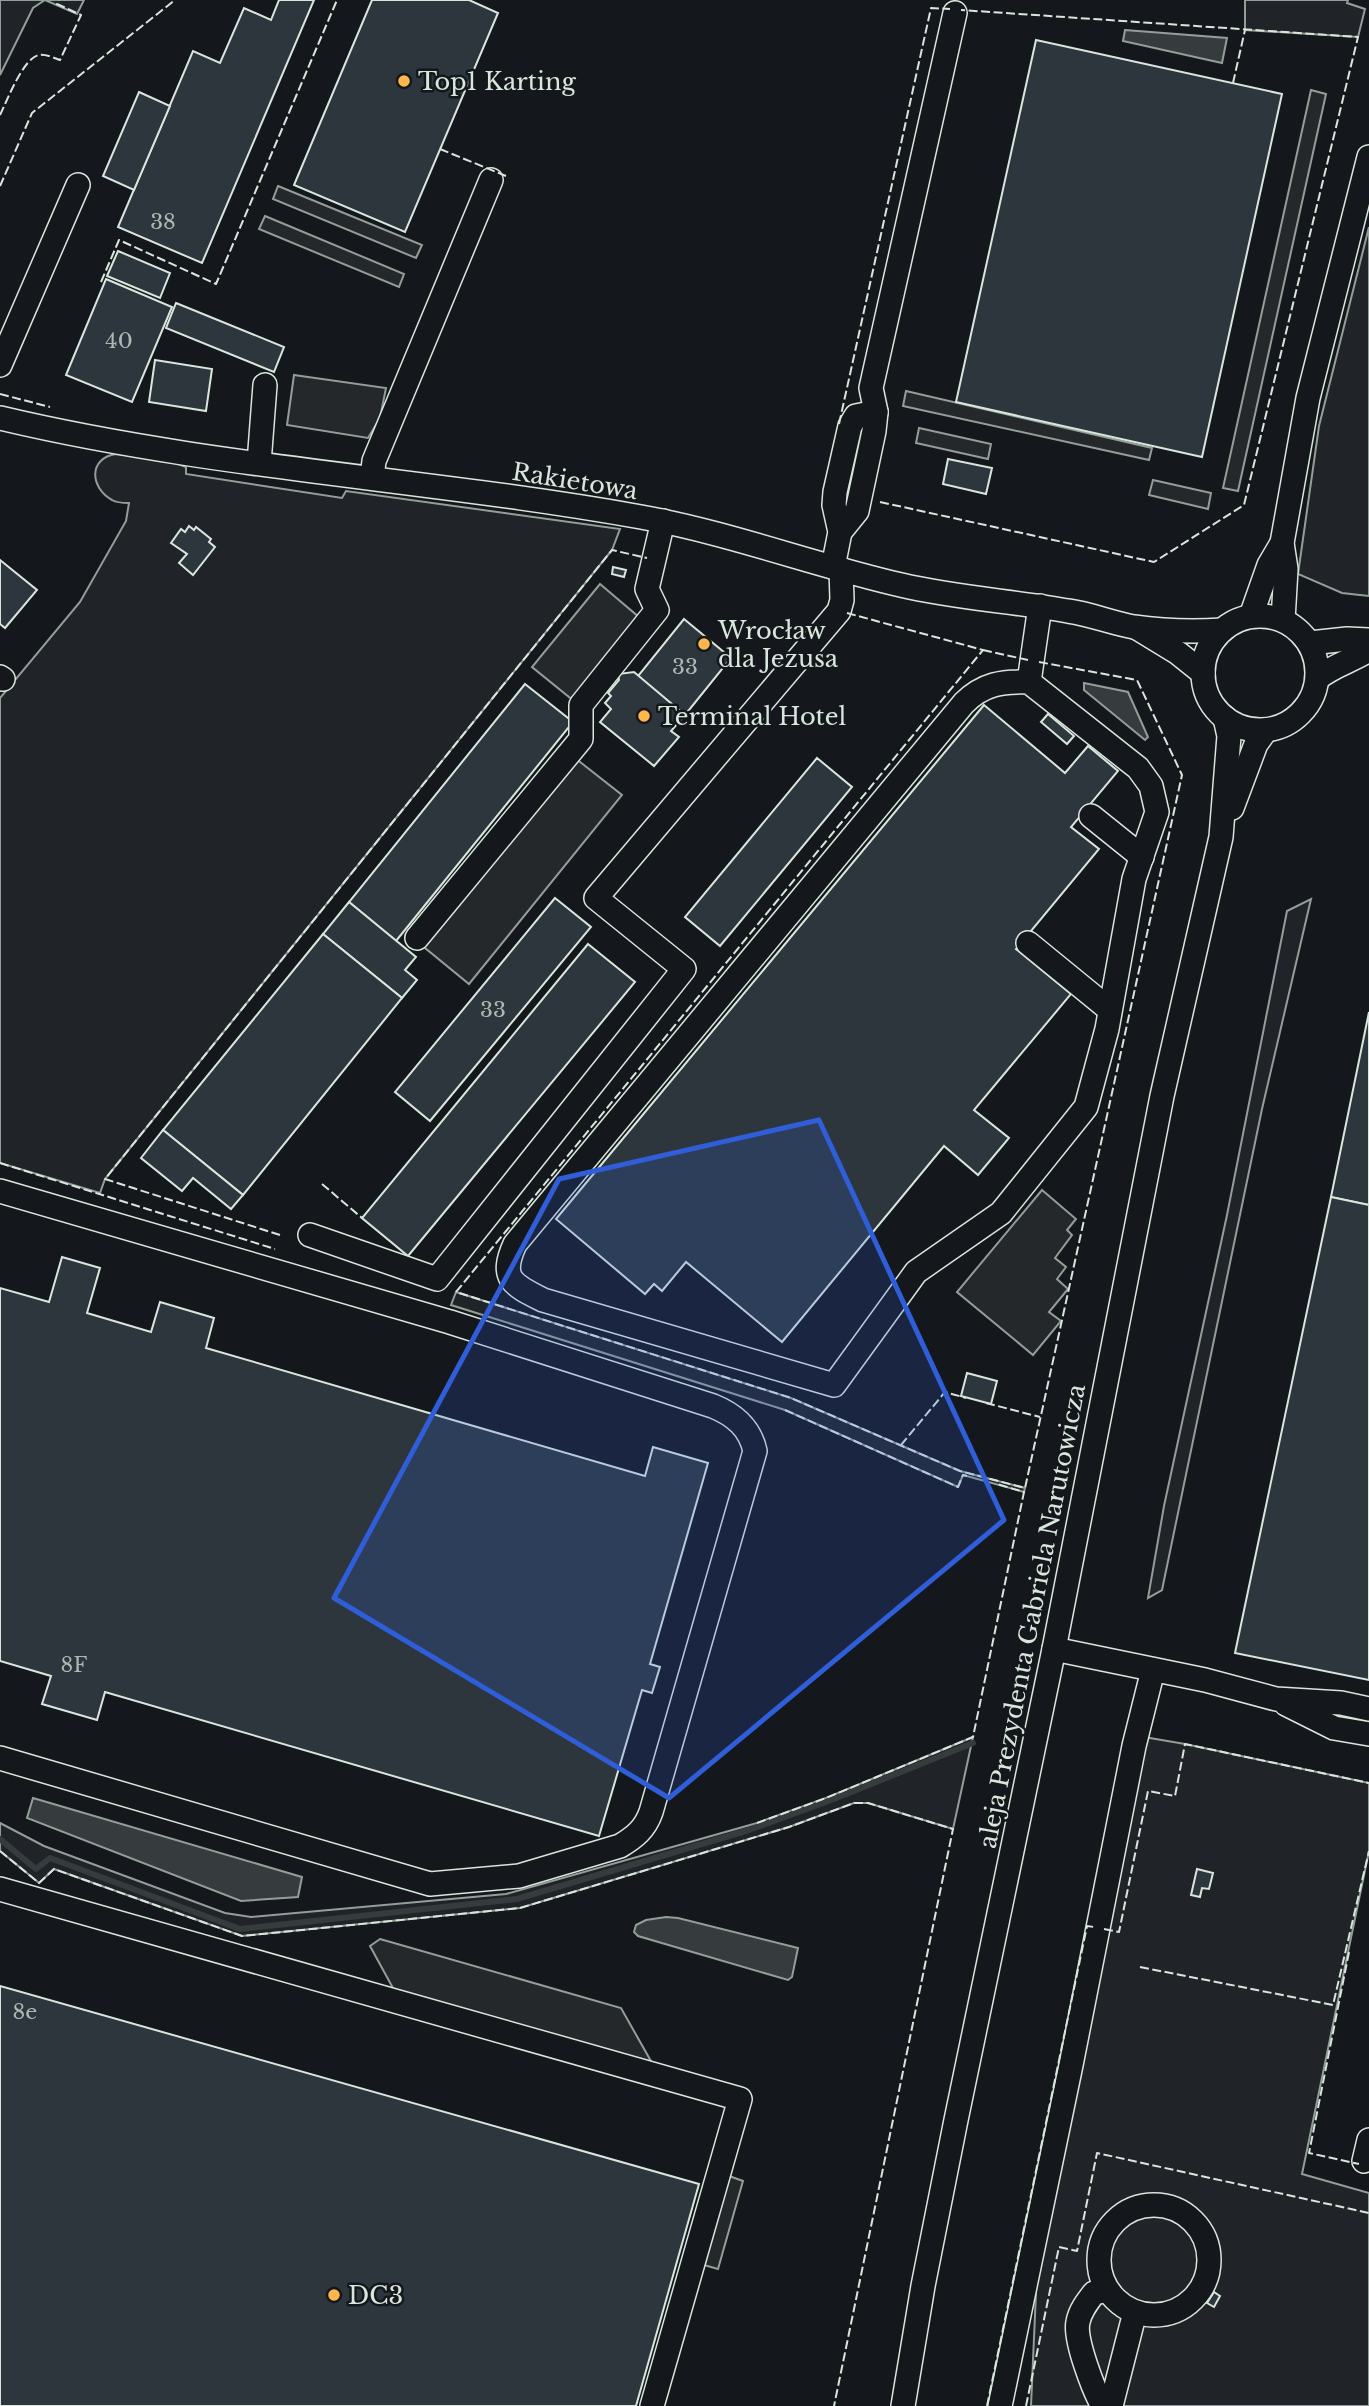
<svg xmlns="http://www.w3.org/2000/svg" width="1369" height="2406" font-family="'Libre Baskerville',serif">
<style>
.green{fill:#202428;stroke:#939e99;stroke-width:2}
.parking{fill:#24282b;stroke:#939e99;stroke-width:2}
.water{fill:#363b3e;stroke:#939e99;stroke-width:2}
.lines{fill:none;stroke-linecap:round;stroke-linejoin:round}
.stream{stroke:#363b3e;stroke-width:6}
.building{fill:#2c363c;stroke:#d8e6dc;stroke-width:2}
.minor-casing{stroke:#d8e6dc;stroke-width:26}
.minor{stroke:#14181c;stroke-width:23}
.fence{stroke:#d8e6dc;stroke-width:2;stroke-dasharray:9 3.5;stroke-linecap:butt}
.marked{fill:#305dd8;fill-opacity:0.2;stroke:#305dd8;stroke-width:5;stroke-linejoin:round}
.poi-dot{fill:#ffb74d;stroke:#14181c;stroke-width:2.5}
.labels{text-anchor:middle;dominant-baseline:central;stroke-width:5;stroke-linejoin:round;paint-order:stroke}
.number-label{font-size:21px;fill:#adbab4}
.poi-label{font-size:24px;fill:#d8e6dc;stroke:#14181c;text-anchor:start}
.street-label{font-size:24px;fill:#d8e6dc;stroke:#14181c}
</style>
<rect width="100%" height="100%" fill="#14181c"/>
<g class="green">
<path d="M 0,0 L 84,0 L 77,14 L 45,0 L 33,8 L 0,75 Z"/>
<path d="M 1245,0 L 1348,0 L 1347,3 L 1365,9 L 1358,37 L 1245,30 Z"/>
<path d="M 1369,227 L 1369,596 L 1342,593 L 1298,574 L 1319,426 Z"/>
<path d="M 116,454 L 167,460 L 186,467 L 186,474 L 342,498 L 346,491 L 620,529 L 612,550 L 105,1179 L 100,1193 L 0,1163 L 0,698 L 80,602 L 126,521 L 129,503 C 123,503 117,503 112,500 C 90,488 88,458 116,454 Z"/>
<path d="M 1311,899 L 1262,1109 L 1162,1590 L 1148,1598 L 1164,1506 L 1227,1215 L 1287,911 Z"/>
<path d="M 456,1292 L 791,1398 L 960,1471 L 1025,1488 L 1024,1492 L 963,1475 L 958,1487 L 785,1410 L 451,1305 Z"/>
<path d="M 973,1737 L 953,1829 L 868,1803 L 854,1803 L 789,1827 L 520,1908 L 242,1936 L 54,1869 L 39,1883 L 0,1851 L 0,1823 L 44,1846 L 225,1913 L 251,1917 L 506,1894 L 757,1823 L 826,1798 Z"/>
<path d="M 1144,1737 L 1185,1744 L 1369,1783 L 1369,1851 L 1302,2174 L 1369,2193 L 1369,2406 L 1031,2406 L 1038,2247 Z"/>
</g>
<g class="parking">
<path d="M 1311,90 L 1326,94 L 1238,491 L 1223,488 Z"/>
<path d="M 278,186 L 422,245 L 416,258 L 273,199 Z"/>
<path d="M 265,216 L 404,274 L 399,287 L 259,229 Z"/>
<path d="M 294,375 L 386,388 L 380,418 L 368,438 L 287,425 Z"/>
<path d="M 906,391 L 1152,448 L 1149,460 L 903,406 Z"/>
<path d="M 919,428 L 991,444 L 988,459 L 916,443 Z"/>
<path d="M 1153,480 L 1211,493 L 1208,509 L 1149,495 Z"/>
<path d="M 600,584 L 640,618 L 574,701 L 532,667 Z"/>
<path d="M 561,747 L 622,795 L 469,984 L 408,934 Z"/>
<path d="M 1042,1190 L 1076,1219 L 1067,1230 L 1072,1235 L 1055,1258 L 1066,1267 L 1057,1279 L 1068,1289 L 1049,1312 L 1061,1321 L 1033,1355 L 957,1292 Z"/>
<path d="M 380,1939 L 621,2008 L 652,2063 L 394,1990 L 370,1946 Z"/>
<path d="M 729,2176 L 743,2181 L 718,2269 L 704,2265 Z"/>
</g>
<g class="water">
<path d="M 1125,30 L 1227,38 L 1222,63 L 1123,41 Z"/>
<path d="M 1084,683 L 1128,692 L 1148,737 L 1145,740 L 1084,690 Z"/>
<path d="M 33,1798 L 302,1877 L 298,1897 L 241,1901 L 27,1818 Z"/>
<path d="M 666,1917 L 678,1918 L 798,1948 L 792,1977 L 788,1980 L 638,1936 L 634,1932 L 636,1925 L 646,1920 Z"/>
</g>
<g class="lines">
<path class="stream" d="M 0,1839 L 36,1869 L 50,1858 L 240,1929 L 517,1899 L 749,1830 L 834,1799 L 973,1743"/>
</g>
<g class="building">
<path d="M 279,0 L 314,0 L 202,263 L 118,227 L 193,51 L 220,63 L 244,8 L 271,20 Z"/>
<path d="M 372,0 L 469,0 L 498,13 L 405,232 L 294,185 Z"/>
<path d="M 1036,40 L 1282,94 L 1202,457 L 956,402 Z"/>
<path d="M 139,92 L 170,106 L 134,190 L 103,176 Z"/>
<path d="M 118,251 L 170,273 L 160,298 L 107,276 Z"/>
<path d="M 106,279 L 172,307 L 132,402 L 66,375 Z"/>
<path d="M 176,303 L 284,347 L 274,372 L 166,328 Z"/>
<path d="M 155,360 L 212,369 L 206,411 L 149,402 Z"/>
<path d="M 948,459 L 992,468 L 986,494 L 943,484 Z"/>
<path d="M 189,526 L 194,530 L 196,527 L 211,539 L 209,542 L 215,547 L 193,575 L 179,563 L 187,554 L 171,543 L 181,529 L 185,532 Z"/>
<path d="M 0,560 L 37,590 L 5,628 L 0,624 Z"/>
<path d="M 613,567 L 626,570 L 624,577 L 612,574 Z"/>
<path d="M 684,619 L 731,658 L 685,715 L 638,676 Z"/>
<path d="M 634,672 L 685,715 L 671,731 L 679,737 L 654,766 L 600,722 L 611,709 L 605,703 L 611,696 L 608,693 L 619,680 L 618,674 Z"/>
<path d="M 525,684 L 573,722 L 396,941 L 349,902 Z"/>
<path d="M 984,705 L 1065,773 L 1088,746 L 1118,771 L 1071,827 L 1099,849 L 1016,949 L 1071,994 L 974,1110 L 1009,1138 L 978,1175 L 944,1146 L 782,1342 L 686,1262 L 662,1291 L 654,1284 L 645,1294 L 556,1219 Z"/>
<path d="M 1048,714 L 1074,736 L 1067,744 L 1041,722 Z"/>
<path d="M 817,758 L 852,787 L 720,946 L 685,917 Z"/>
<path d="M 555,898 L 591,927 L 430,1121 L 395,1092 Z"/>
<path d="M 349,902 L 416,957 L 405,970 L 417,980 L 402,998 L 323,934 Z"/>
<path d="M 323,934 L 402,998 L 243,1195 L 163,1130 Z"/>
<path d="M 588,944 L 635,982 L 408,1256 L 362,1218 Z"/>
<path d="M 1369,1012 L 1369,1205 L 1331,1197 Z"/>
<path d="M 163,1130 L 243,1195 L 231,1209 L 193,1178 L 182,1191 L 141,1158 Z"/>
<path d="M 1331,1197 L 1369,1205 L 1369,1680 L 1235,1653 Z"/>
<path d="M 62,1257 L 100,1268 L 87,1313 L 151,1332 L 160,1302 L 214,1318 L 206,1348 L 645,1476 L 653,1447 L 708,1463 L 650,1664 L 660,1667 L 652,1693 L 642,1690 L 599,1836 L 105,1692 L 97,1720 L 42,1704 L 51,1676 L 0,1661 L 0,1288 L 49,1302 Z"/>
<path d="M 967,1373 L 997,1381 L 991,1404 L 961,1396 Z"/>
<path d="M 1197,1869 L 1213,1873 L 1209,1889 L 1202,1888 L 1200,1897 L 1191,1895 Z"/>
<path d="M 0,1986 L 699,2184 L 636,2406 L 0,2406 Z"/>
<path d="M 1214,2292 L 1220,2296 L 1214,2307 L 1207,2303 Z"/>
</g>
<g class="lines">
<g class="minor-casing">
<g id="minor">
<path d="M 0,365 L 78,185"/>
<path d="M 0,418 C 210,468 429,479 641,517 C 730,533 814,565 901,585 C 956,598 1012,601 1068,611 C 1090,614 1112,623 1134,627 C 1163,631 1193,632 1222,630"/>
<path d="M 259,463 L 265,385"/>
<path d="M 372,478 L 374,461 L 491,180"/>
<path d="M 840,532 L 857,511 L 874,431 L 876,412 L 871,388 L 955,13"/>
<path d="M 833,567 L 840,532 L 834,505 L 835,492 L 850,426 L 856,416 L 876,412"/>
<circle cx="1260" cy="673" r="57"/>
<path d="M 1251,616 L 1269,565 L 1282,543"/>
<path d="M 1283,620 L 1286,569 L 1282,543 L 1308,398 L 1369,157"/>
<path d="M 1137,628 L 1178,653 L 1203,673"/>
<path d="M 1310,643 L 1347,639 L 1369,640"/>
<path d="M 0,677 L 3,679"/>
<path d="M 1318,678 C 1334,665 1352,661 1369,650"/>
<path d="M 1029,682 C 1002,681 983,684 964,703 L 515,1244 C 499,1279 513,1285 543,1300 L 834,1385 L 916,1272 L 1001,1213 L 1086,1107 L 1107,1029 L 1134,879 L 1157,812 L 1151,786 L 1138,768 L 1029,682 L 1040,606"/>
<path d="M 1232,808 L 1256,744 L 1266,730"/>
<path d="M 1091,816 L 1142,857"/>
<path d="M 417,938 L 581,739 L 581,705 L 657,610 L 647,589 L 663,521"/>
<path d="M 1028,943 L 1110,1010"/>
<path d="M 0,1191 L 450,1322 L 713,1406 C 735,1415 750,1428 755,1451 L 651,1812 C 645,1829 635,1837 620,1846 L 519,1876 L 430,1884 L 0,1758"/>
<path d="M 310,1235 L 437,1279 L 684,969 L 596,898 L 839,611 L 842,600 L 841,569"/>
<path d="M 1054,1649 L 1205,1680 L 1276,1699 L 1341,1703 L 1369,1709"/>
<path d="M 1286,1704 L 1334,1728 L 1369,1734"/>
<path d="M 0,1889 L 740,2099 L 652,2406"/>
<path d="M 1364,2161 L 1369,2140"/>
<circle cx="1154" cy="2260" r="55"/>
<path d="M 903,2406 L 923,2286 L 956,2120 L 1054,1649 L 1162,1096 L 1221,837 L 1229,736 L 1225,718"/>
<path d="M 1000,2406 L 1071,2065 L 1134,1746 L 1153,1670"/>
<path d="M 1103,2406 C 1094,2391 1074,2339 1078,2322 C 1080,2311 1087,2302 1094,2293 L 1107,2290"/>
<path d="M 1111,2406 L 1135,2312"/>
</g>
</g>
<use href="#minor" class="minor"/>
<g class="fence">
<path d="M 1233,83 L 1245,30"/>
<path d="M 0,115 C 7,101 23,58 39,55 C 46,54 54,58 60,60 L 81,15 L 57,4 L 59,0"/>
<path d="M 440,149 L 506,176"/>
<path d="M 0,186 L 32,113 L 175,0"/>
<path d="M 101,282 L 119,240 L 216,284 L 337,0"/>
<path d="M 0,394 L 50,407"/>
<path d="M 839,424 L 931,8 L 950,9"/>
<path d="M 880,502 L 1154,562 L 1244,505 L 1358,37 L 961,10"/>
<path d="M 847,613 L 983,650 L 456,1292 L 791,1398 L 960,1471 L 1025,1488 L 1182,775 L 1137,680 L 1039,662"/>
<path d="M 983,650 L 1028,660"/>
<path d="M 0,1163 L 275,1249"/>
<path d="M 322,1184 L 362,1218"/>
<path d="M 280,1235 L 105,1179 L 612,550 L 647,558"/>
<path d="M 986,1403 L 1040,1417"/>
<path d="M 785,1410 L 958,1487 L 963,1475 L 967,1476"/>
<path d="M 901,1445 L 945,1392 L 966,1398"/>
<path d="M 757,1823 L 826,1798 L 973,1737 L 1024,1492 L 997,1484"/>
<path d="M 0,1851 L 39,1883 L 54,1869 L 242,1936 L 520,1908 L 789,1827 L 854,1803 L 868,1803 L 953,1829 L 834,2406"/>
<path d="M 1104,1929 L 1119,1932 L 1148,1791 L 1175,1796 L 1185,1744 L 1369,1783"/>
<path d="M 1349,1952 L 1309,2153 L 1359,2164"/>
<path d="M 1140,1967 L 1333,2005 L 1369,1851"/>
<path d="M 987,2406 L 1087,1926 L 1094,1927"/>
<path d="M 1026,2406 L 1059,2247 L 1077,2251 L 1097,2153 L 1369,2213"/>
</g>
</g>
<path class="marked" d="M 819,1120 L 1004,1520 L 669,1798 L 334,1598 L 559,1179 Z"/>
<g class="poi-dot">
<circle cx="404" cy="81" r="7"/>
<circle cx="704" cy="644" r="7"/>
<circle cx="644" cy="716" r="7"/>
<circle cx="334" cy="2295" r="7"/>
</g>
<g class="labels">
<g class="number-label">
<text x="163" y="222">38</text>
<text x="119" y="341">40</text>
<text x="685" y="667">33</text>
<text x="493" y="1010">33</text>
<text x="74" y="1665">8F</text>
<text x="25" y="2012">8e</text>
</g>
<g class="poi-label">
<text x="418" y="81">Top1 Karting</text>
<text x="718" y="630">Wrocław<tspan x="718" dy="28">dla Jezusa</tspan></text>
<text x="658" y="716">Terminal Hotel</text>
<text x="348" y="2295">DC3</text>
</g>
<g class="street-label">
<text transform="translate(575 481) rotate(9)">Rakietowa</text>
<text transform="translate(1032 1616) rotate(-79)">aleja Prezydenta Gabriela Narutowicza</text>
</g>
</g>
</svg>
